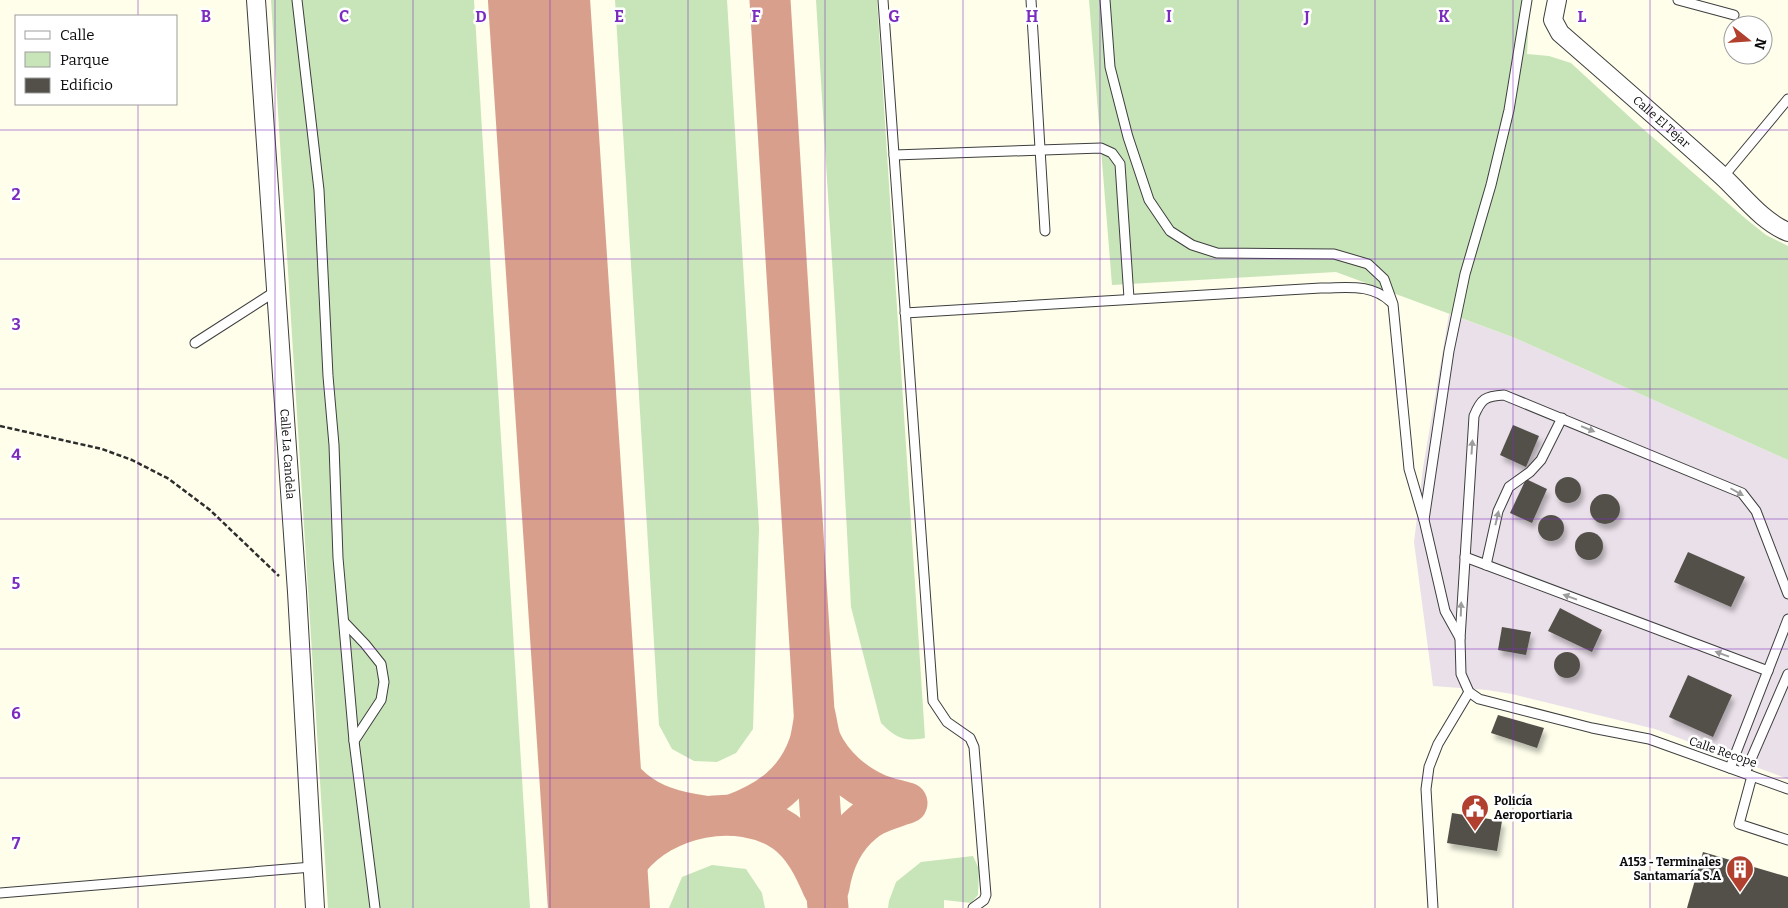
<svg xmlns="http://www.w3.org/2000/svg" width="1788" height="908" font-family="Bitter,serif">
<style>
.industrial{fill:#eae0e9}
.green{fill:#c7e5b8}
.lines{fill:none;stroke-linecap:round;stroke-linejoin:round}
.taxiway{stroke:#d8a08c;stroke-width:41}
.runway{stroke:#d8a08c;stroke-width:102}
.building{fill:#534f49;filter:url(#shadow)}
.service-casing{stroke:#3e3e3e;stroke-width:11}
.minor-casing{stroke:#3e3e3e;stroke-width:20}
.path{stroke:#2d2d2d;stroke-width:2.5;stroke-dasharray:5 2.5;stroke-linecap:butt}
.service{stroke:#fff;stroke-width:9}
.minor{stroke:#fff;stroke-width:18}
.oneway{fill:#9d9d9d}
.grid{fill:none;stroke:#7b2cbf;stroke-width:1;stroke-opacity:0.55}
.labels{text-anchor:middle;dominant-baseline:central;stroke-width:5;stroke-linejoin:round;paint-order:stroke}
.street-label{font-size:12px;fill:#0b0b0b;stroke:#fff}
.poi-label{font-size:12px;font-weight:bold;fill:#0b0b0b;stroke:#fff;text-anchor:start}
.grid-label{font-size:16px;text-anchor:middle;font-weight:bold;fill:#7b2cbf;stroke:#fff;stroke-width:5;stroke-linejoin:round;paint-order:stroke}
</style>
<defs>
<filter id="shadow"><feDropShadow dx="3" dy="5.5" stdDeviation="2.5" flood-color="#0004"/></filter>
</defs>
<rect width="100%" height="100%" fill="#fefeeb"/>
<path class="industrial" d="M 1449,314 L 1515,338 L 1788,460 L 1788,779 L 1655,729 L 1512,694 L 1487,690 L 1433,686 L 1414,542 L 1423,468 Z"/>
<g class="green">
<path d="M 271,0 L 474,0 L 530,908 L 328,908 Z"/>
<path d="M 615,0 L 727,0 L 759,528 L 753,729 L 736,753 L 717,762 L 694,761 L 672,749 L 659,725 Z"/>
<path d="M 816,0 L 877,0 L 925,738 C 904,742 896,738 881,723 L 851,607 L 835,309 Z"/>
<path d="M 1089,0 L 1530,0 L 1527,54 L 1549,56 L 1571,63 L 1634,121 L 1746,219 L 1766,235 L 1788,246 L 1788,460 L 1515,338 L 1336,272 L 1112,285 Z"/>
<path d="M 973,856 L 979,869 L 978,895 L 971,903 L 944,900 L 944,908 L 888,908 L 889,901 L 896,882 L 921,862 Z"/>
<path d="M 712,865 L 746,869 L 762,893 L 765,908 L 669,908 L 682,877 Z"/>
</g>
<g class="lines">
<g class="taxiway">
<path d="M 770,0 L 820,808 L 828,908"/>
<path d="M 588,731 C 622,784 638,807 704,816"/>
<path d="M 732,815 C 767,802 796,783 809,745 C 812,736 813,725 815,715 C 817,723 818,733 821,741 C 832,765 854,784 877,794 C 886,798 897,800 907,803 C 893,808 875,812 864,822 C 844,838 833,862 829,887"/>
<path d="M 604,908 C 611,891 618,875 629,860 C 663,816 738,800 785,832 C 804,846 814,867 823,888"/>
</g>
<path class="runway" d="M 539,0 L 599,908"/>
</g>
<g class="building">
<path d="M 1513,425 L 1539,436 L 1526,467 L 1500,455 Z"/>
<circle cx="1568" cy="490" r="13"/>
<path d="M 1526,479 L 1547,489 L 1532,523 L 1510,513 Z"/>
<circle cx="1605" cy="509" r="15"/>
<circle cx="1551" cy="528" r="13"/>
<circle cx="1589" cy="546" r="14"/>
<path d="M 1688,552 L 1745,577 L 1731,607 L 1674,582 Z"/>
<path d="M 1560,608 L 1602,630 L 1592,652 L 1548,631 Z"/>
<path d="M 1502,627 L 1531,632 L 1526,655 L 1498,650 Z"/>
<circle cx="1567" cy="665" r="13"/>
<path d="M 1688,675 L 1732,695 L 1713,737 L 1669,717 Z"/>
<path d="M 1498,715 L 1544,728 L 1537,748 L 1491,733 Z"/>
<path d="M 1452,813 L 1502,821 L 1497,851 L 1447,843 Z"/>
<path d="M 1703,852 L 1788,877 L 1788,908 L 1687,908 Z"/>
</g>
<g class="lines">
<g class="service-casing">
<g id="service">
<path d="M 297,0 L 319,190 L 328,376 L 334,445 L 338,558 L 354,741 L 375,908"/>
<path d="M 883,0 L 933,701 L 947,722 L 970,738 L 974,747 L 986,895 L 984,900 L 973,908"/>
<path d="M 1031,0 L 1045,231"/>
<path d="M 1105,0 L 1110,67 L 1128,137 L 1149,200 L 1170,231 L 1192,245 L 1217,253 L 1334,254 L 1368,264 L 1384,279 L 1393,304 L 1409,469 L 1424,520"/>
<path d="M 1678,0 L 1734,15"/>
<path d="M 894,155 L 1101,148 L 1112,153 L 1120,164 L 1129,298"/>
<path d="M 1723,177 L 1788,99"/>
<path d="M 905,313 L 1321,288 C 1347,288 1371,283 1391,302"/>
<path d="M 195,343 L 276,291"/>
<path d="M 1465,557 L 1768,671"/>
<path d="M 1486,565 L 1498,511 L 1509,487 L 1530,472 L 1541,460 L 1562,418"/>
<path d="M 1788,594 L 1756,511 L 1742,493 L 1504,395 C 1485,396 1481,399 1474,416 L 1460,639 L 1461,674 L 1469,692 L 1479,699 L 1592,728 L 1649,739 L 1788,789"/>
<path d="M 345,623 L 365,644 L 381,664 L 384,682 L 381,700 L 354,741"/>
<path d="M 1460,638 L 1445,611 L 1424,520 L 1449,351 L 1465,274 L 1491,185 L 1509,110 L 1527,0"/>
<path d="M 1730,768 L 1788,619"/>
<path d="M 1745,773 L 1788,674"/>
<path d="M 1752,776 L 1739,824 L 1788,840"/>
<path d="M 0,893 L 312,867"/>
<path d="M 1433,908 L 1426,789 L 1429,767 L 1438,744 L 1469,692"/>
</g>
</g>
<g class="minor-casing">
<g id="minor">
<path id="s1" d="M 256,0 L 297,592 L 315,908"/>
<path id="s2" d="M 1557,0 L 1553,20 L 1560,33 C 1614,80 1668,127 1721,175 C 1742,194 1761,221 1788,232"/>
</g>
</g>
<path class="path" d="M 0,426 L 102,449 L 132,460 L 169,479 L 210,510 L 279,576"/>
<use href="#service" class="service"/>
<use href="#minor" class="minor"/>
</g>
<defs><path id="oneway-solid" d="M-6-.8H1V-3.2L6.5 0L1 3.2V.8H-6Z" transform="scale(1.25)"/></defs>
<g class="oneway">
<use href="#oneway-solid" transform="translate(1588 429) rotate(22)"/>
<use href="#oneway-solid" transform="translate(1472 447) rotate(-86)"/>
<use href="#oneway-solid" transform="translate(1737 492) rotate(30)"/>
<use href="#oneway-solid" transform="translate(1497 518) rotate(-77)"/>
<use href="#oneway-solid" transform="translate(1570 597) rotate(-160)"/>
<use href="#oneway-solid" transform="translate(1461 609) rotate(-88)"/>
<use href="#oneway-solid" transform="translate(1722 654) rotate(-160)"/>
</g>
<path class="grid" d="M 138,0 L 138,16M 275,0 L 275,908M 413,0 L 413,908M 550,0 L 550,908M 688,0 L 688,908M 825,0 L 825,908M 963,0 L 963,908M 1100,0 L 1100,908M 1238,0 L 1238,908M 1375,0 L 1375,908M 1513,0 L 1513,908M 1650,0 L 1650,908M 138,104 L 138,908M 0,130 L 1788,130M 0,259 L 1788,259M 0,389 L 1788,389M 0,519 L 1788,519M 0,649 L 1788,649M 0,778 L 1788,778"/>
<defs>
<g id="civic-pin" transform="scale(1.4375)"><path d="M0 17L-7.5 6A9.5 9.5 0 1 1 7.5 6Z" fill="#b1412e" stroke="#fff"/><path d="M-.6-6.5H3V-4.5H.6V-3L4-1V1h2V6H-6V1h2V-1L-.6-3ZM-1.2 2.5V6h2.4V2.5Z" fill="#fff"/></g>
<g id="building-pin" transform="scale(1.4375)"><path d="M0 17L-7.5 6A9.5 9.5 0 1 1 7.5 6Z" fill="#b1412e" stroke="#fff"/><path d="M-4-6H4V6H1V3H-1V6H-4ZM-2.5-4.3h1.7v1.8h-1.7ZM.8-4.3h1.7v1.8H.8ZM-2.5-1h1.7V.8h-1.7ZM.8-1h1.7V.8H.8Z" fill="#fff"/></g>
</defs>
<g fill-rule="evenodd">
<use href="#civic-pin" x="1475" y="808"/>
<use href="#building-pin" x="1740" y="869"/>
</g>
<g class="labels">
<g class="street-label">
<text stroke="none"><textPath href="#s2" startOffset="170">Calle El Tejar</textPath></text>
<text stroke="none"><textPath href="#s1" startOffset="455">Calle La Candela</textPath></text>
<text transform="translate(1723 752) rotate(19)">Calle Recope</text>
</g>
<g class="poi-label">
<text x="1494" y="801">Policía<tspan x="1494" dy="14">Aeroportiaria</tspan></text>
<text x="1721" y="862" text-anchor="end">A153 - Terminales<tspan x="1721" dy="14">Santamaría S.A</tspan></text>
</g>
</g>
<g class="grid-label">
<text x="206" y="22">B</text>
<text x="344" y="22">C</text>
<text x="481" y="22">D</text>
<text x="619" y="22">E</text>
<text x="756" y="22">F</text>
<text x="894" y="22">G</text>
<text x="1032" y="22">H</text>
<text x="1169" y="22">I</text>
<text x="1307" y="22">J</text>
<text x="1444" y="22">K</text>
<text x="1582" y="22">L</text>
<text x="16" y="200">2</text>
<text x="16" y="330">3</text>
<text x="16" y="460">4</text>
<text x="16" y="589">5</text>
<text x="16" y="719">6</text>
<text x="16" y="849">7</text>
</g>
<rect x="15" y="15" width="162" height="90" fill="#ffffff" stroke="#9d9d9d"/>
<rect x="25" y="31" width="25" height="8" fill="#ffffff" stroke="#9d9d9d"/>
<text x="60" y="40" font-size="15" fill="#0b0b0b">Calle</text>
<rect x="25" y="52" width="25" height="15" fill="#c7e5b8" stroke="#9d9d9d"/>
<text x="60" y="65" font-size="15" fill="#0b0b0b">Parque</text>
<rect x="25" y="78" width="25" height="15" fill="#534f49" stroke="#9d9d9d"/>
<text x="60" y="90" font-size="15" fill="#0b0b0b">Edificio</text>
<g transform="translate(1748 40) rotate(107)"><circle r="24" fill="#ffffff" stroke="#9d9d9d"/>
<path d="M0-4L9 19L0 12L-9 19Z" fill="#b1412e"/>
<text y="-8" font-size="14" font-weight="bold" text-anchor="middle" fill="#0b0b0b">N</text>
</g>
</svg>
